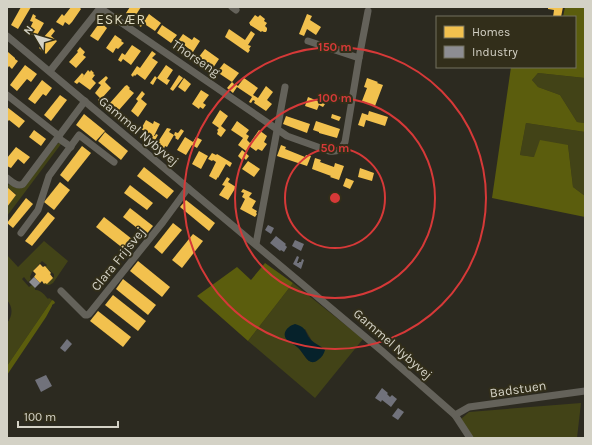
<svg xmlns="http://www.w3.org/2000/svg" width="592" height="445" font-family="Karla,sans-serif">
<style>
.green{fill:#424317;fill-rule:evenodd}
.forest{fill:#5b5d0d}
.water{fill:#06222b}
.homes{fill:#f2c14e}
.industry{fill:#8d8d92}
.building{fill:#71727b}
.lines{fill:none;stroke-linecap:round;stroke-linejoin:round}
.street{stroke:#64625a;stroke-width:7}
.ring{fill:none;stroke:#d63938;stroke-width:2}
.labels{text-anchor:middle;dominant-baseline:central;stroke-width:4;stroke-linejoin:round;paint-order:stroke}
.street-label{font-size:13px;fill:#d4d2c6;stroke:#322e1a}
.neighbourhood-label{font-size:14px;letter-spacing:1px;fill:#dcd8c0;stroke:#322e1a}
.centre{fill:#d63938;stroke:#322e1a;stroke-width:2}
.ring-label{font-size:12px;text-anchor:middle;font-weight:bold;fill:#d63938;stroke:#322e1a;stroke-width:4;stroke-linejoin:round;paint-order:stroke}
</style>
<rect width="100%" height="100%" fill="#2c2a20"/>
<g class="green">
<path d="M 538,73 L 585,78 L 585,123 L 577,122 L 560,95 L 538,87 L 532,80 Z"/>
<path d="M 526,123 L 585,132 L 585,196 L 573,187 L 568,145 L 534,157 L 520,155 Z"/>
<path d="M 59,143 L 61,144 L 7,216 L 7,207 L 16,194 L 7,187 L 9,184 C 14,187 18,190 24,187 L 57,144 Z"/>
<path d="M 44,241 L 68,261 L 53,283 C 50,285 48,286 44,284 L 45,283 L 47,284 L 54,277 L 54,274 L 45,267 L 47,265 L 42,261 L 32,272 L 30,277 L 31,279 L 28,282 L 24,277 L 22,279 L 29,287 L 32,285 L 35,288 L 35,290 C 40,289 45,295 48,299 L 49,298 L 52,300 L 7,366 L 7,323 C 13,315 13,307 7,300 L 7,255 L 18,267 Z"/>
<path d="M 293,283 L 363,339 L 315,398 L 248,341 ZM 305,329 L 312,341 L 325,350 L 309,361 L 306,358 L 298,347 L 288,341 Z"/>
<path d="M 581,403 L 577,438 L 472,438 L 461,419 L 469,412 Z"/>
</g>
<g class="forest">
<path d="M 565,7 L 585,7 L 585,78 L 538,73 L 532,80 L 538,87 L 560,95 L 577,122 L 585,123 L 585,132 L 526,123 L 520,155 L 534,157 L 540,140 L 568,145 L 573,187 L 585,196 L 585,217 L 492,198 L 511,67 L 575,67 L 575,17 L 563,17 Z"/>
<path d="M 265,263 L 293,283 L 248,341 L 197,296 L 237,267 L 251,280 Z"/>
<path d="M 52,300 L 54,301 L 55,303 L 52,305 L 52,306 L 46,317 L 44,320 L 7,375 L 7,366 Z"/>
</g>
<path class="water" d="M 295,324 C 308,328 304,332 311,340 C 315,344 321,346 325,350 C 324,354 322,357 318,360 C 308,368 304,352 297,347 C 294,344 289,343 287,340 C 281,333 288,326 295,324 Z"/>
<g class="homes">
<path d="M 21,7 L 31,7 L 18,29 L 11,25 Z"/>
<path d="M 71,7 L 79,7 L 81,9 L 72,22 L 69,25 L 65,22 L 63,26 L 56,22 L 62,14 L 64,16 Z"/>
<path d="M 130,7 L 141,7 L 134,18 L 126,13 Z"/>
<path d="M 548,7 L 563,7 L 561,17 L 553,17 L 554,10 L 548,9 Z"/>
<path d="M 33,14 L 36,16 L 35,18 L 44,23 L 36,37 L 28,32 L 33,22 L 30,21 Z"/>
<path d="M 149,14 L 161,23 L 155,31 L 143,23 L 141,27 L 138,25 L 143,18 L 145,20 Z"/>
<path d="M 307,14 L 312,16 L 310,20 L 321,27 L 316,35 L 307,29 L 304,36 L 299,34 Z"/>
<path d="M 255,15 L 258,17 L 260,15 L 265,19 L 264,21 L 267,23 L 265,26 L 267,28 L 267,30 L 266,32 L 264,32 L 262,31 L 261,32 L 250,25 L 250,24 L 249,23 Z"/>
<path d="M 100,22 L 107,28 L 98,41 L 90,36 Z"/>
<path d="M 162,25 L 177,35 L 171,43 L 157,33 Z"/>
<path d="M 52,28 L 55,31 L 51,36 L 57,41 L 46,54 L 39,48 L 45,41 L 42,39 Z"/>
<path d="M 229,29 L 245,40 L 251,31 L 255,34 L 248,45 L 251,46 L 249,49 L 250,50 L 248,53 L 225,37 Z"/>
<path d="M 183,34 L 192,40 L 194,37 L 200,41 L 193,52 L 184,45 L 181,50 L 175,47 L 176,45 L 175,44 L 177,40 L 178,41 Z"/>
<path d="M 115,35 L 122,40 L 121,41 L 124,43 L 118,49 L 116,48 L 113,53 L 106,48 Z"/>
<path d="M 132,45 L 141,51 L 131,65 L 123,59 L 121,62 L 118,60 L 122,53 L 125,55 Z"/>
<path d="M 80,47 L 85,52 L 83,55 L 86,57 L 76,68 L 69,62 L 78,52 L 77,51 Z"/>
<path d="M 205,49 L 219,59 L 213,68 L 215,70 L 211,75 L 209,74 L 213,68 L 198,58 Z"/>
<path d="M 152,51 L 156,54 L 152,58 L 158,62 L 145,80 L 137,74 L 135,76 L 134,75 L 133,77 L 131,75 L 137,66 L 140,68 Z"/>
<path d="M 8,52 L 15,58 L 15,59 L 18,61 L 12,69 L 9,66 L 7,69 Z"/>
<path d="M 224,63 L 239,73 L 232,82 L 217,72 Z"/>
<path d="M 25,65 L 37,74 L 31,82 L 27,79 L 17,91 L 10,85 Z"/>
<path d="M 166,65 L 173,70 L 167,79 L 170,80 L 167,85 L 157,78 L 153,85 L 150,83 L 155,76 L 157,78 Z"/>
<path d="M 88,70 L 90,72 L 91,70 L 94,73 L 93,74 L 95,75 L 92,79 L 96,83 L 90,90 L 79,82 L 77,84 L 74,82 L 82,73 L 84,75 L 82,78 Z"/>
<path d="M 179,75 L 183,78 L 173,91 L 170,89 Z"/>
<path d="M 106,76 L 108,78 L 105,82 L 111,88 L 102,98 L 105,100 L 102,104 L 98,100 L 100,98 L 95,93 L 101,85 L 98,83 Z"/>
<path d="M 184,78 L 191,84 L 185,92 L 178,87 Z"/>
<path d="M 244,78 L 258,88 L 253,95 L 258,98 L 266,86 L 273,92 L 267,100 L 272,104 L 266,111 L 254,103 L 255,101 L 253,100 L 251,103 L 249,102 L 252,97 L 237,87 L 233,93 L 227,88 L 232,82 L 234,84 L 232,89 L 235,84 L 238,86 Z"/>
<path d="M 367,78 L 378,82 L 377,83 L 383,85 L 375,106 L 362,101 L 367,88 L 364,87 Z"/>
<path d="M 42,80 L 52,88 L 46,96 L 43,94 L 35,104 L 28,99 Z"/>
<path d="M 127,85 L 130,88 L 129,89 L 134,93 L 119,110 L 110,103 L 125,86 Z"/>
<path d="M 201,90 L 209,95 L 203,103 L 206,105 L 203,109 L 200,107 L 199,109 L 192,104 Z"/>
<path d="M 142,91 L 145,94 L 141,99 L 147,104 L 138,117 L 131,111 L 138,101 L 136,99 Z"/>
<path d="M 60,95 L 67,100 L 51,121 L 44,115 Z"/>
<path d="M 308,97 L 325,104 L 323,107 L 319,105 L 317,110 L 305,106 Z"/>
<path d="M 7,107 L 25,121 L 19,128 L 9,120 L 7,122 Z"/>
<path d="M 220,110 L 228,116 L 221,126 L 226,130 L 221,137 L 217,134 L 218,131 L 217,130 L 219,128 L 212,123 Z"/>
<path d="M 369,111 L 388,117 L 385,126 L 366,120 L 364,127 L 358,125 L 362,113 L 368,115 Z"/>
<path d="M 84,114 L 105,131 L 96,141 L 76,125 Z"/>
<path d="M 332,114 L 341,117 L 339,121 L 331,118 Z"/>
<path d="M 286,116 L 310,124 L 307,133 L 283,124 Z"/>
<path d="M 146,120 L 153,124 L 154,121 L 160,124 L 154,136 L 155,136 L 156,134 L 158,135 L 153,144 L 150,142 L 153,136 L 141,129 Z"/>
<path d="M 237,121 L 249,130 L 246,134 L 249,136 L 247,140 L 250,143 L 259,130 L 267,136 L 264,142 L 267,144 L 262,151 L 258,149 L 256,151 L 249,146 L 246,151 L 238,145 L 243,138 L 231,130 Z"/>
<path d="M 316,121 L 340,129 L 337,138 L 319,133 L 319,132 L 313,130 Z"/>
<path d="M 167,128 L 171,129 L 169,132 L 174,135 L 175,132 L 178,133 L 181,129 L 184,131 L 178,140 L 175,138 L 176,137 L 174,135 L 167,147 L 165,146 L 164,149 L 159,146 L 161,144 L 158,142 Z"/>
<path d="M 34,130 L 46,139 L 41,146 L 29,137 Z"/>
<path d="M 105,132 L 128,151 L 121,160 L 98,141 Z"/>
<path d="M 185,137 L 193,142 L 196,137 L 202,140 L 197,148 L 192,145 L 186,155 L 177,150 Z"/>
<path d="M 281,145 L 286,147 L 285,149 L 305,157 L 306,155 L 311,156 L 307,166 L 277,156 Z"/>
<path d="M 82,146 L 91,153 L 68,182 L 60,175 Z"/>
<path d="M 16,147 L 30,157 L 24,164 L 18,159 L 11,168 L 7,166 L 7,158 Z"/>
<path d="M 242,150 L 249,156 L 246,160 L 244,158 L 242,160 L 238,156 Z"/>
<path d="M 199,151 L 208,156 L 201,169 L 192,164 Z"/>
<path d="M 212,153 L 216,155 L 217,154 L 232,163 L 230,167 L 226,164 L 218,178 L 218,177 L 216,180 L 209,176 L 216,162 L 213,160 L 212,161 L 208,159 Z"/>
<path d="M 315,158 L 321,160 L 320,162 L 334,167 L 335,163 L 344,166 L 339,180 L 330,177 L 331,176 L 312,169 Z"/>
<path d="M 248,161 L 260,169 L 254,177 L 242,169 Z"/>
<path d="M 144,167 L 174,191 L 167,199 L 137,176 Z"/>
<path d="M 360,168 L 374,173 L 372,181 L 358,177 Z"/>
<path d="M 227,177 L 230,179 L 228,182 L 236,187 L 228,200 L 219,195 L 225,186 L 222,185 Z"/>
<path d="M 346,178 L 354,181 L 350,189 L 343,186 Z"/>
<path d="M 60,182 L 70,190 L 54,210 L 44,202 Z"/>
<path d="M 130,185 L 153,203 L 147,210 L 124,193 Z"/>
<path d="M 7,187 L 16,195 L 7,207 Z"/>
<path d="M 243,189 L 252,193 L 249,197 L 256,201 L 252,208 L 257,211 L 256,213 L 257,214 L 255,217 L 240,209 L 245,199 L 242,197 L 244,193 L 241,192 Z"/>
<path d="M 26,198 L 33,204 L 13,228 L 7,223 Z"/>
<path d="M 186,200 L 215,223 L 209,231 L 180,207 Z"/>
<path d="M 130,208 L 153,226 L 146,235 L 123,217 Z"/>
<path d="M 48,212 L 55,218 L 32,246 L 25,241 Z"/>
<path d="M 104,217 L 137,243 L 129,253 L 96,227 Z"/>
<path d="M 173,223 L 182,230 L 162,254 L 154,247 Z"/>
<path d="M 193,234 L 203,241 L 182,268 L 172,260 Z"/>
<path d="M 138,261 L 170,287 L 162,297 L 130,271 Z"/>
<path d="M 40,264 L 43,267 L 45,266 L 51,273 L 50,274 L 53,278 L 47,284 L 45,283 L 44,284 L 42,281 L 40,283 L 34,277 L 36,274 L 33,271 Z"/>
<path d="M 123,279 L 156,305 L 148,315 L 116,289 Z"/>
<path d="M 113,295 L 146,321 L 138,331 L 105,305 Z"/>
<path d="M 98,311 L 131,337 L 123,347 L 90,321 Z"/>
</g>
<path class="industry" d="M 34,277 L 40,283 L 35,288 L 29,282 Z"/>
<g class="building">
<path d="M 268,225 L 274,228 L 271,234 L 265,230 Z"/>
<path d="M 276,236 L 286,244 L 285,245 L 287,247 L 284,252 L 281,250 L 280,251 L 270,243 Z"/>
<path d="M 295,240 L 304,244 L 301,251 L 292,246 Z"/>
<path d="M 297,256 L 299,257 L 297,263 L 299,263 L 299,262 L 301,262 L 302,259 L 304,260 L 301,269 L 293,264 Z"/>
<path d="M 67,339 L 72,344 L 65,352 L 60,348 Z"/>
<path d="M 46,375 L 52,386 L 41,392 L 35,380 Z"/>
<path d="M 382,388 L 388,393 L 387,394 L 390,397 L 392,395 L 397,399 L 391,407 L 382,400 L 381,402 L 375,398 Z"/>
<path d="M 398,408 L 404,412 L 398,420 L 392,416 Z"/>
</g>
<g class="lines">
<g class="street">
<path d="M 232,7 L 236,10"/>
<path d="M 7,36 L 382,351 L 455,415 L 470,438"/>
<path d="M 308,41 L 359,58"/>
<path d="M 50,71 L 100,8 L 287,136 L 329,151 C 338,152 340,151 345,142 L 359,58 L 368,11"/>
<path d="M 7,95 L 59,136"/>
<path d="M 58,138 L 71,147"/>
<path d="M 7,178 C 12,182 17,187 23,184 L 85,101"/>
<path d="M 21,233 L 38,210 L 49,176 L 79,135 L 114,162"/>
<path d="M 256,244 L 285,87"/>
<path d="M 61,291 L 85,315 L 87,315 L 89,314 L 163,222 L 188,188"/>
<path d="M 455,415 L 469,407 L 585,391"/>
</g>
</g>
<g class="ring">
<circle cx="335" cy="198" r="50"/>
<circle cx="335" cy="198" r="100"/>
<circle cx="335" cy="198" r="151"/>
</g>
<g class="labels">
<g class="street-label">
<text transform="translate(196 58) rotate(34)">Thorseng</text>
<text transform="translate(139 131) rotate(40)">Gammel Nybyvej</text>
<text transform="translate(118 259) rotate(-51)">Clara Frijsvej</text>
<text transform="translate(393 344) rotate(41)">Gammel Nybyvej</text>
<text transform="translate(518 389) rotate(-8)">Badstuen</text>
</g>
<g class="neighbourhood-label">
<text x="121" y="19">ESKÆR</text>
</g>
</g>
<circle cx="335" cy="198" r="6" class="centre"/>
<g class="ring-label">
<text x="335" y="51">150 m</text>
<text x="335" y="102">100 m</text>
<text x="335" y="152">50 m</text>
</g>
<rect width="592" height="445" fill="none" stroke="#d4d2c6" stroke-width="16"/>
<rect x="436" y="16" width="140" height="52" fill="#322e1a" stroke="#73705f"/>
<rect x="444" y="26" width="20" height="12" fill="#f2c14e" stroke="#73705f"/>
<text x="472" y="36" font-size="12" fill="#d4d2c6">Homes</text>
<rect x="444" y="46" width="20" height="12" fill="#8d8d92" stroke="#73705f"/>
<text x="472" y="56" font-size="12" fill="#d4d2c6">Industry</text>
<g transform="translate(36 36) rotate(308)" stroke="#322e1a" stroke-width="3" paint-order="stroke">
<path d="M0-3L7 15L0 10L-7 15Z" fill="#d4d2c6"/>
<text y="-6" font-size="11" font-weight="bold" text-anchor="middle" fill="#d4d2c6">N</text>
</g>
<path d="M18 421v6h100v-6" fill="none" stroke="#d4d2c6" stroke-width="2"/>
<text x="24" y="421" font-size="12" fill="#d4d2c6" stroke="#322e1a" stroke-width="3" paint-order="stroke">100 m</text>
</svg>
